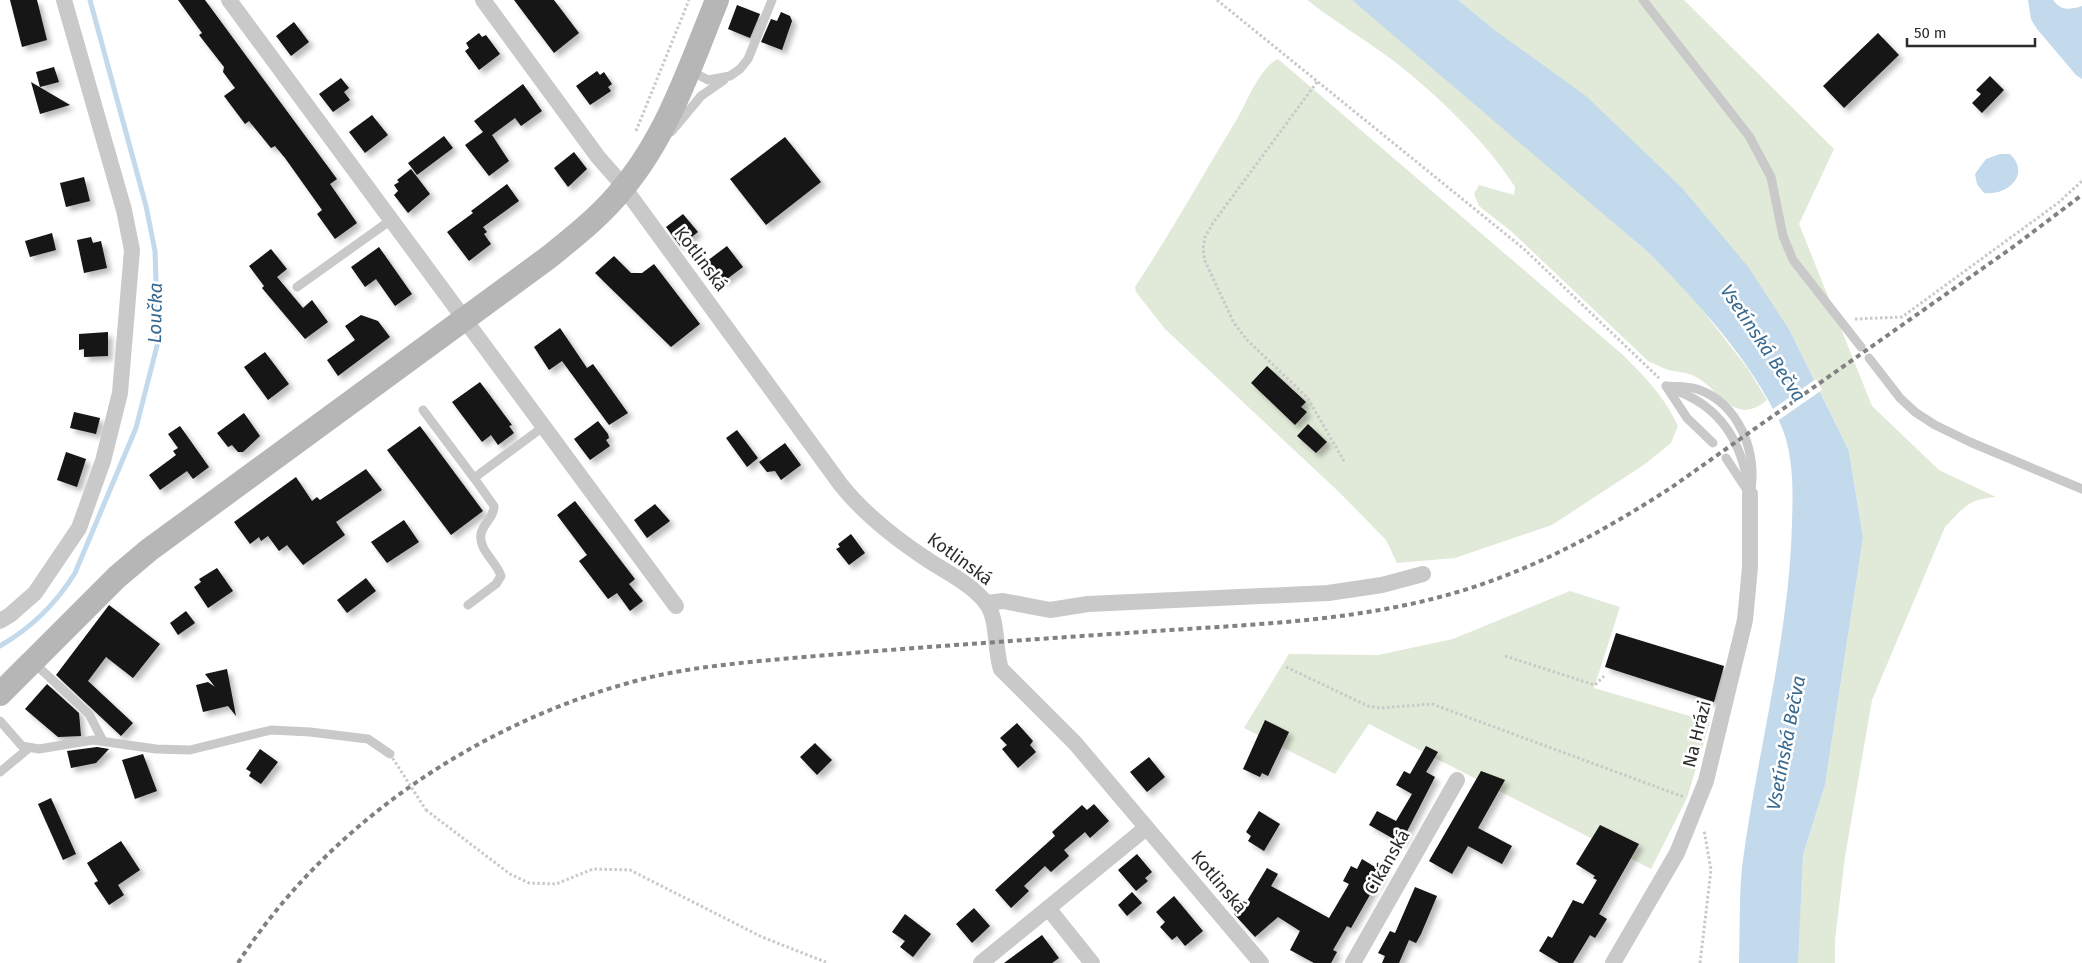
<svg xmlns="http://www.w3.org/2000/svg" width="2082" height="963" font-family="'Fira Sans',sans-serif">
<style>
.green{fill:#e1ead8}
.water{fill:#c3d9ec}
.pier{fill:#fff}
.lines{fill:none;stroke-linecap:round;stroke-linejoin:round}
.stream{stroke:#c3d9ec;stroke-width:5}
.building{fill:#131313;filter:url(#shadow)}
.path{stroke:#c9c9c9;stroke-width:3;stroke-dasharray:2.5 2.5;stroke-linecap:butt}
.service{stroke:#c9c9c9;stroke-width:9}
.minor{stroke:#c9c9c9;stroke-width:16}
.secondary{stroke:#b6b6b6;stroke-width:24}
.rail{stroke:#818181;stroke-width:4;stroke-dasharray:5 4;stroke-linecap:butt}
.path-bridge{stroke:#c9c9c9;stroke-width:3;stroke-dasharray:2.5 2.5;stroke-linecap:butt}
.labels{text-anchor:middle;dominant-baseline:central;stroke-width:5;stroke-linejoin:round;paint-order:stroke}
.street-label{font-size:18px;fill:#2c2c2c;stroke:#fff}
.water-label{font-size:19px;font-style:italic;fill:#376990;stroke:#fff}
</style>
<defs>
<filter id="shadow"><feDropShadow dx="4.5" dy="4.5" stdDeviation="2.5" flood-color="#0004"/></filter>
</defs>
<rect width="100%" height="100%" fill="#fff"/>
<g class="green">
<path d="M 1307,0 L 1352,0 L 1397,36 L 1649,253 L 1694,299 L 1748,369 L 1767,400 C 1733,429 1719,386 1692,375 C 1685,372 1677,372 1669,370 C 1662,368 1655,364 1648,361 L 1512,232 L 1479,206 L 1474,194 L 1479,185 L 1514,195 L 1515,187 C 1488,143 1432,90 1391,59 C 1364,39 1334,21 1307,0 Z"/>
<path d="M 1458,0 L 1684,0 L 1834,149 L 1799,224 L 1872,406 L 1939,470 L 1996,497 C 1968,499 1963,508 1945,527 L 1872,700 L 1845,857 L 1835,940 L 1835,963 L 1798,963 L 1798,951 L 1803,855 L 1825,785 L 1863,538 L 1849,451 L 1790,331 L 1496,31 Z"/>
<path d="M 1278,59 L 1623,355 C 1646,378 1664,396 1678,426 L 1671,443 L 1645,464 L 1552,525 L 1455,558 L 1397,563 L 1386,540 L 1340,493 L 1165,329 L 1136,292 L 1135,287 C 1170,234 1201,178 1234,124 C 1245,107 1259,67 1278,59 Z"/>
<path d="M 1570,591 L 1620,607 L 1594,688 L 1710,722 L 1687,798 L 1651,869 L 1369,724 L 1335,774 L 1244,728 L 1289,654 L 1378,655 L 1453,639 Z"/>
</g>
<g class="water">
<path d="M 1352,0 L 1458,0 L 1496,31 L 1586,96 L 1682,188 L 1749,268 L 1790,331 L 1849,451 L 1863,538 L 1825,785 L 1803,855 L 1798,963 L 1739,963 C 1740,932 1739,899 1742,867 C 1757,752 1789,640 1792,523 C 1793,492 1794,455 1781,425 C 1752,361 1698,303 1649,253 Z"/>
<path d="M 2028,0 L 2053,0 C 2061,11 2069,10 2082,6 L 2082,79 L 2076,75 L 2037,29 L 2031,19 Z"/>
<path d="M 2000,154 L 2010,154 C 2031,174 2008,196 1984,193 L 1977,184 L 1975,174 L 1986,159 Z"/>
</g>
<path class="pier" d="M 1816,379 L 1822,390 L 1776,422 L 1770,411 Z"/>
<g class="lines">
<path class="stream" d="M 0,646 C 31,628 56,604 75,573 L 136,428 L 158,342 L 155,251 L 146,206 L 90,0"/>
</g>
<g class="building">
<path d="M 10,0 L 37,0 L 47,40 L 22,47 Z"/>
<path d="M 178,0 L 205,0 L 337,179 L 330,184 L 357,223 L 335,239 L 317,214 L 322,210 L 285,158 L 275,146 L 271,148 L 249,121 L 245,124 L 224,96 L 235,88 L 223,72 L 224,67 L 199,35 L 202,33 Z"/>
<path d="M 514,0 L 554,0 L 579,33 L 554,53 Z"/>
<path d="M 737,5 L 760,14 L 750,38 L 728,29 Z"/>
<path d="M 781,12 L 790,16 L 792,21 L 782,50 L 761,42 L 771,19 L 777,21 Z"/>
<path d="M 294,22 L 309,42 L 291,56 L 276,36 Z"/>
<path d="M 479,33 L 482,37 L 486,35 L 500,54 L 479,70 L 465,51 L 469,48 L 466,43 Z"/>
<path d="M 1878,33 L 1899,55 L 1844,108 L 1823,86 Z"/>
<path d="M 54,67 L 59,82 L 40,87 L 36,72 Z"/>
<path d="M 597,71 L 600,75 L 604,72 L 612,84 L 608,87 L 611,91 L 590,105 L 576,86 Z"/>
<path d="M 1990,76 L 2004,90 L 1982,113 L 1972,103 L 1981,94 L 1976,90 Z"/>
<path d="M 341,78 L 349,88 L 344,92 L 350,100 L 333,112 L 319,94 Z"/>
<path d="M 31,82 L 70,105 L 40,114 Z"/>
<path d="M 523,84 L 542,111 L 521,126 L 515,118 L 492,135 L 509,161 L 489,176 L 465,145 L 483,132 L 474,121 Z"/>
<path d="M 372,115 L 388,135 L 365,153 L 349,132 Z"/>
<path d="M 444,136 L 453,148 L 417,175 L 408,163 Z"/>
<path d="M 785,137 L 821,182 L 766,225 L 730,179 Z"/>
<path d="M 574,152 L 587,169 L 568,187 L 554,168 Z"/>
<path d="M 411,169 L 430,194 L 408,213 L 394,195 L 398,191 L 394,185 L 399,182 L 397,180 Z"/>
<path d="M 84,177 L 90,201 L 66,207 L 60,183 Z"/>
<path d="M 507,184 L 519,201 L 483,227 L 487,232 L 484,234 L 491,244 L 469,261 L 447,232 L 473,213 L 471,211 Z"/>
<path d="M 683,214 L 698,232 L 680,246 L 666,227 Z"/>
<path d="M 52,233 L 56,250 L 30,257 L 25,241 Z"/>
<path d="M 91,237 L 93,243 L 101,241 L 107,268 L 84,273 L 77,240 Z"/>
<path d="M 727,246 L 743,267 L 723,282 L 707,261 Z"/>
<path d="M 379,247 L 412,294 L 395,306 L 376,279 L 365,287 L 351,267 Z"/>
<path d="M 271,249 L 287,269 L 277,277 L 303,308 L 312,300 L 328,322 L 305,339 L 262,288 L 264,286 L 249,266 Z"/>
<path d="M 614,256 L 631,273 L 642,273 L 654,264 L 700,324 L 671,347 L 595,273 Z"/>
<path d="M 361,315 L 378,321 L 390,337 L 338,376 L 327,360 L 355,340 L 345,326 Z"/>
<path d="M 560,328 L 587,368 L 593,364 L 628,413 L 609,425 L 562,361 L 549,370 L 534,347 Z"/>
<path d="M 108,332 L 108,356 L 84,357 L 84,349 L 79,350 L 79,334 Z"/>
<path d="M 265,352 L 289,384 L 268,400 L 244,367 Z"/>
<path d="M 1267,366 L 1306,402 L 1301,407 L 1307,412 L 1295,425 L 1251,383 Z"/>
<path d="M 480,382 L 512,425 L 509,426 L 514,433 L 498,445 L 491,435 L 482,442 L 452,402 Z"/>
<path d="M 74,412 L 100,418 L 96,434 L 70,428 Z"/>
<path d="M 244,413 L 260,436 L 243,452 L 238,452 L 232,445 L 228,447 L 217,433 Z"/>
<path d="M 598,421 L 608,434 L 609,438 L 606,440 L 610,446 L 590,460 L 574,439 Z"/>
<path d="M 1308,424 L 1327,442 L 1316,453 L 1297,436 Z"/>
<path d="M 180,426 L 209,467 L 193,479 L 187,471 L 160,490 L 149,475 L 176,455 L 173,451 L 178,448 L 168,434 Z"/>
<path d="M 420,426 L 483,511 L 451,535 L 387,450 Z"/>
<path d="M 737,430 L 758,458 L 747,467 L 726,438 Z"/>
<path d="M 785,443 L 801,465 L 781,480 L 775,471 L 767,472 L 759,462 Z"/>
<path d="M 66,452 L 86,459 L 77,487 L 57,480 Z"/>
<path d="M 366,469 L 382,490 L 336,522 L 345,535 L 303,565 L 287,545 L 279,551 L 268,536 L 261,541 L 259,537 L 250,544 L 234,522 L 296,477 L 312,501 L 317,497 L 320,500 Z"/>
<path d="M 575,501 L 635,579 L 629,584 L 643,601 L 630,611 L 617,593 L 608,599 L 579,561 L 587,555 L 557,515 Z"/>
<path d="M 655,504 L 670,521 L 647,538 L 634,520 Z"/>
<path d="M 404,520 L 419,542 L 387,563 L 371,542 Z"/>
<path d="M 851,534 L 865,553 L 849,565 L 836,549 L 840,547 L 838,544 Z"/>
<path d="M 217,568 L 233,591 L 208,608 L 194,587 L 201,582 L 199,579 Z"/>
<path d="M 366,578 L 376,591 L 347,613 L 337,600 Z"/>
<path d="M 109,605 L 160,644 L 133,678 L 106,657 L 88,681 L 133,723 L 121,736 L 56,675 Z"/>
<path d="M 186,611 L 195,623 L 178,635 L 170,623 Z"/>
<path d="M 1616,633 L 1724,666 L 1714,702 L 1605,667 Z"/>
<path d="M 227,669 L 236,716 L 228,706 L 203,712 L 196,685 L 208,682 L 215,687 L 205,674 Z"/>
<path d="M 47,684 L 79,713 L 81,736 L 58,737 L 25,709 Z"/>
<path d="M 1265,720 L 1289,732 L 1268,776 L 1262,773 L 1260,777 L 1243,769 Z"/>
<path d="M 1017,723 L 1033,741 L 1030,745 L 1036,752 L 1018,768 L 1002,749 L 1007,745 L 1000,738 Z"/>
<path d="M 815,743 L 832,760 L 817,775 L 800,757 Z"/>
<path d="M 1426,746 L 1438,752 L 1426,772 L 1435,777 L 1401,843 L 1369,825 L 1377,811 L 1396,821 L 1412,794 L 1396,785 L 1404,771 L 1410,774 Z"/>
<path d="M 97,747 L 109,749 L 96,763 L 71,768 L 67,751 Z"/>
<path d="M 260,749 L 278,762 L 261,784 L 249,776 L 251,772 L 246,769 Z"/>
<path d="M 143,754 L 157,791 L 135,799 L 122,760 Z"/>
<path d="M 1149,757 L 1165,777 L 1147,792 L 1130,772 Z"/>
<path d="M 1481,771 L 1505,780 L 1478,828 L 1512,846 L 1502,864 L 1468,846 L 1452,874 L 1429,861 Z"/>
<path d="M 51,798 L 76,854 L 63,860 L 38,804 Z"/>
<path d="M 1094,804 L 1109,821 L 1090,838 L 1085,832 L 1064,850 L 1069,856 L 1051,872 L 1045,866 L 1024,886 L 1029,891 L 1011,908 L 995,890 L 1055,836 L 1052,832 L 1082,805 L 1087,810 Z"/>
<path d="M 1259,811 L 1280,824 L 1264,851 L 1248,841 L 1251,836 L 1246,832 Z"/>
<path d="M 1600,825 L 1639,844 L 1599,914 L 1607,919 L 1595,938 L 1590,935 L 1573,963 L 1559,963 L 1539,951 L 1548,936 L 1552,938 L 1573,900 L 1583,904 L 1597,880 L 1593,878 L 1595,876 L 1576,864 Z"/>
<path d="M 121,841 L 140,870 L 118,885 L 124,895 L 109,905 L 94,883 L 98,881 L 87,863 Z"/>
<path d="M 1137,854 L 1152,872 L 1145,878 L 1148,881 L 1136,891 L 1118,870 Z"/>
<path d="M 1362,859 L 1383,872 L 1351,928 L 1347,926 L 1333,950 L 1337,952 L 1331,963 L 1314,963 L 1290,950 L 1300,931 L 1278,917 L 1255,937 L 1234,914 L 1247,901 L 1267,868 L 1278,874 L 1271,886 L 1329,918 L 1349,884 L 1343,881 L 1351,866 L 1357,869 Z"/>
<path d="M 1415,887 L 1437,896 L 1421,934 L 1416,943 L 1409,940 L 1399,963 L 1382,963 L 1385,956 L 1378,953 L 1390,931 L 1395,933 Z"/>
<path d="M 1132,892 L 1142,903 L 1127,916 L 1118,905 Z"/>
<path d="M 1174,896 L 1203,931 L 1185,946 L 1177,936 L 1172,940 L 1160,927 L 1165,922 L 1156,912 Z"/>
<path d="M 974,908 L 990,926 L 972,943 L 956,924 Z"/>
<path d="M 905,914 L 931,934 L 913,957 L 900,947 L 905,941 L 892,932 Z"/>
<path d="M 1042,935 L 1059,958 L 1052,963 L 1004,963 Z"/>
</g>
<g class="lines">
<g class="path">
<path d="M 1217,0 L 1524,249 L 1659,378"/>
<path d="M 1317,82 L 1213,223 L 1205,237 L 1203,249 L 1205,261 L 1234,323 L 1247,340 L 1307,397 L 1344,461"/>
<path d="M 636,131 L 689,0"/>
<path d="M 1855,319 L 1902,317 L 2058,203 L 2082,181"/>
<path d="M 1505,656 L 1595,685 L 1604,676"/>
<path d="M 1286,667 L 1368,706 L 1380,708 L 1432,704 L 1684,797"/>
<path d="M 426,810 L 510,874 L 529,883 L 556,884 L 593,869 L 630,870 L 762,937 L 828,963"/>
<path d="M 1700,963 L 1711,870 L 1704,830"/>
</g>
<g class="service">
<path d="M 1643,0 L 1749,136 L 1771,177 L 1783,236 L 1793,260 L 1861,347"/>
<path d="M 689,70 L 708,80 L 730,76 L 740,69 L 748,59 L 772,0"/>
<path d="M 671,132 L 701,96 L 724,80"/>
<path d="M 297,287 L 391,220"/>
<path d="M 1869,358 L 1900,398 L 1915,412 L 1935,425 L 1970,442 L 2082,489"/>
<path d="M 1666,386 C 1675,387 1687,386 1697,389 C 1739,403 1759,454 1750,494"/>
<path d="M 1666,386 L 1687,418 L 1713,443"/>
<path d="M 1677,391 C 1720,407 1742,442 1748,487"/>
<path d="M 423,410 L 474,478 L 543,427"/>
<path d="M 1726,458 L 1747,490"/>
<path d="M 468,605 L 496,584 L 501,576 C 497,562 478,550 481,534 C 483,523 494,518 494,506 L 474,478"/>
<path d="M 33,662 L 89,714 L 103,741"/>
<path d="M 0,721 L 22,746 L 39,749 L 93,740 L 156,749 L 190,750 L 271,730 L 310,732 L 368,739 L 390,754"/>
<path d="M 0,772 L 29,748"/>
</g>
<g class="minor">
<path d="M 229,0 L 676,606"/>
<path d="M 483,0 L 598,157 L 620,182 L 841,485 C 865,515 896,539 928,560 C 946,572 973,585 986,603 C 999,620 994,649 1001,669 L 1075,743 L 1261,963"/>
<path d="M 987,603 L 1003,601 L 1050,610 L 1088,604 L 1328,593 L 1382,585 L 1423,574"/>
<path d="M 0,621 L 10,615 L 35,593 L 79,528 L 103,461 L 120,393 L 132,250 L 124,210 L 64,0"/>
<path d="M 1048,908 L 1092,963"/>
<path d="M 981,963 L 1146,828"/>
<path d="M 1353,963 L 1457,780"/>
<path d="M 1613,963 L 1677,853 L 1706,781 L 1745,620 L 1750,567 L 1750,494"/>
</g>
<path class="secondary" d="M 0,694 L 117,577 L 149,550 L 549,257 C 575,236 603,214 624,187 C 668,134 691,64 717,0"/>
<path class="rail" d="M 238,963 C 330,821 484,719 647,678 C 684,669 721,665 759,661 C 891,649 1023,640 1156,631 C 1258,624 1362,621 1461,591 C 1537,568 1606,530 1672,487 L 2013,247 L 2082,195"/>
<path class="path-bridge" d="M 390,754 L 426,810"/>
</g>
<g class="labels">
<g class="street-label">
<text transform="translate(701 259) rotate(53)">Kotlinská</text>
<text transform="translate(960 559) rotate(36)">Kotlinská</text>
<text transform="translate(1697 734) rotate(-76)">Na Hrázi</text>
<text transform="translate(1387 862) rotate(-60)">Cikánská</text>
<text transform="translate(1219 882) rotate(50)">Kotlinská</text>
</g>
<g class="water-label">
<text transform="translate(155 313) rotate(-89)">Loučka</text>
<text transform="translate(1763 343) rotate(56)">Vsetínská Bečva</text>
<text transform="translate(1786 743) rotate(-79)">Vsetínská Bečva</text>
</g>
</g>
<path d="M1907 38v8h128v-8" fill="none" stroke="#2c2c2c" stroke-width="2.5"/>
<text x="1914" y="38" font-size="15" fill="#2c2c2c" stroke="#ffffff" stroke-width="4" paint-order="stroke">50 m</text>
</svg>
